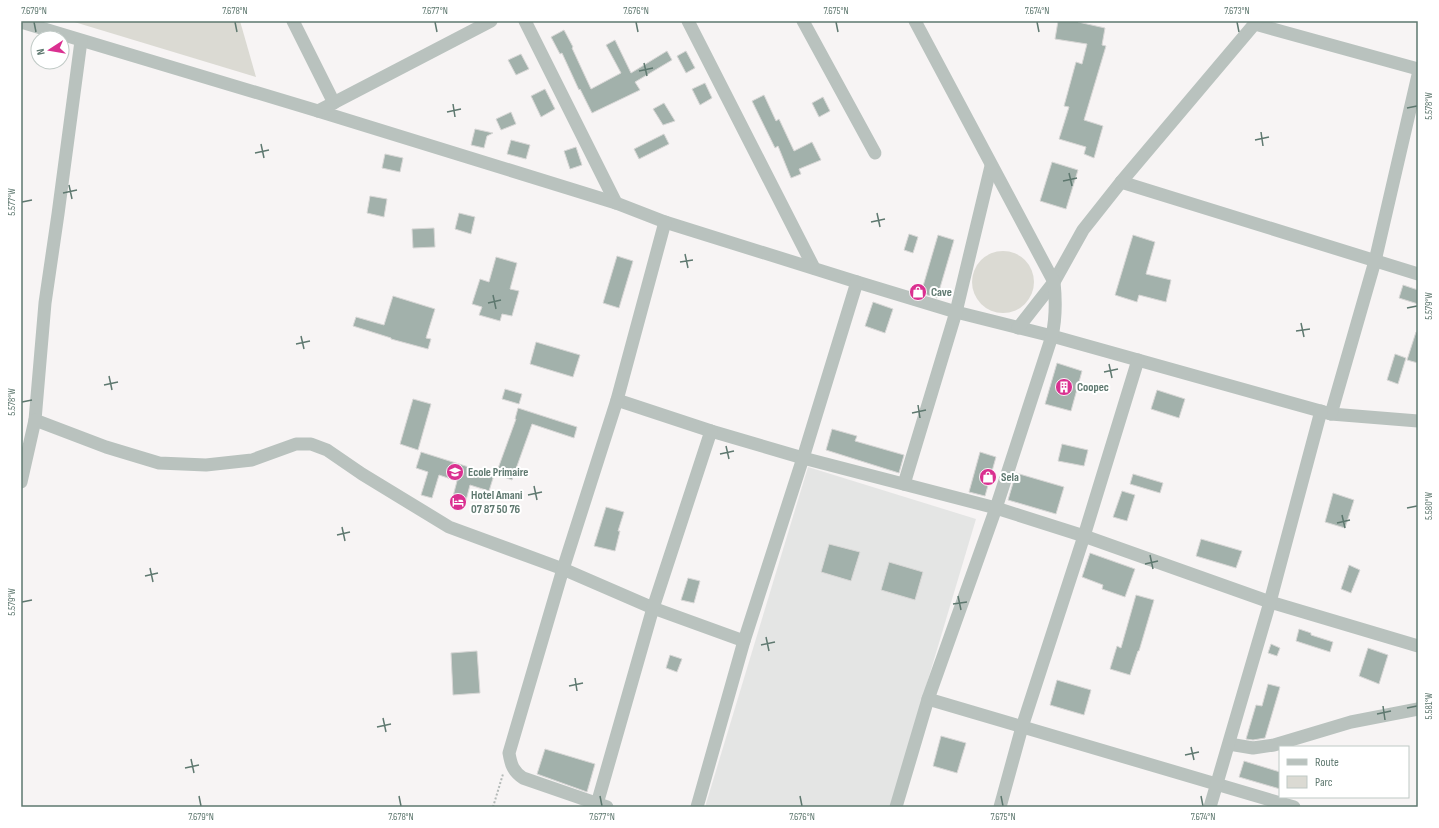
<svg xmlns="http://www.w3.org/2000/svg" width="1439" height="828" font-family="'Sofia Sans Condensed',sans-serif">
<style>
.built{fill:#e4e5e4}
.green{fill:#dbdad3}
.building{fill:#a2b1ab;stroke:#d8d7d6}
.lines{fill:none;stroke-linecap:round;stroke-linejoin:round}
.path{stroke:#b4bab8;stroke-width:2;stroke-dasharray:2 2;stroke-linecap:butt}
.minor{stroke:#b9c2be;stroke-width:13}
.ticks{fill:none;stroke:#5e786f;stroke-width:1.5}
.labels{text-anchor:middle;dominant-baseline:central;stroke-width:4;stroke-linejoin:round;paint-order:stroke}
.poi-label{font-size:12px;font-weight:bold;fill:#5e786f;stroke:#fff;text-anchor:start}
.neatline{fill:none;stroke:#5e786f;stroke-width:1.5}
.ticks-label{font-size:10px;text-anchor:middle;fill:#5e786f}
</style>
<rect width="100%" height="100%" fill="#f7f4f4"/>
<path class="built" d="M 808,467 L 976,519 L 890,807 L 705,807 Z"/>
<g class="green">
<path d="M 71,21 L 240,21 L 256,77 Z"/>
<circle cx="1003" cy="282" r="31"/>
</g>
<g class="building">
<path d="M 1058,21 L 1078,21 L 1078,22 L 1105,28 L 1102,45 L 1106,46 L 1084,120 L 1103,126 L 1094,158 L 1084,154 L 1086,147 L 1059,139 L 1069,107 L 1064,106 L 1076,62 L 1082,64 L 1087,44 L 1055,39 Z"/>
<path d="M 564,30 L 573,47 L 572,48 L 591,89 L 621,73 L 606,45 L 615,40 L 631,73 L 667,51 L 672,60 L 635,82 L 640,90 L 592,113 L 580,89 L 579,90 L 562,53 L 560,54 L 551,37 Z"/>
<path d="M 686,51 L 695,68 L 686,73 L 677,56 Z"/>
<path d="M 521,54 L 529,69 L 516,75 L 508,60 Z"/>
<path d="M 705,83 L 712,98 L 700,105 L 692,89 Z"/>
<path d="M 545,89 L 555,109 L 541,117 L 531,96 Z"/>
<path d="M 764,95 L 776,121 L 779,119 L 794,151 L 812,142 L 821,160 L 799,169 L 801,174 L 791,178 L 778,146 L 775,148 L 752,101 Z"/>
<path d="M 823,97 L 830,111 L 819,117 L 812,103 Z"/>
<path d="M 664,103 L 675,121 L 663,125 L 653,109 Z"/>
<path d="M 511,112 L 516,124 L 501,130 L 496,119 Z"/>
<path d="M 475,129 L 493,133 L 487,136 L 484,148 L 471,145 Z"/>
<path d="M 664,134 L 669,144 L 639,159 L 634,149 Z"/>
<path d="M 511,140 L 530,145 L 526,159 L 507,154 Z"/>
<path d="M 576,147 L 582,165 L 570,169 L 564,151 Z"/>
<path d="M 385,154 L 403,158 L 400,172 L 382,168 Z"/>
<path d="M 1052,162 L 1078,170 L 1066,209 L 1040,201 Z"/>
<path d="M 370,196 L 387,199 L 384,217 L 367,213 Z"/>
<path d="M 459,213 L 475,217 L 471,234 L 455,229 Z"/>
<path d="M 434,228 L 435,247 L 413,248 L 412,229 Z"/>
<path d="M 909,234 L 918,237 L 913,253 L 904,250 Z"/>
<path d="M 938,235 L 954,240 L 937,298 L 921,293 Z"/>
<path d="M 1133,235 L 1155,242 L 1146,274 L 1171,280 L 1166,302 L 1139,295 L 1137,302 L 1115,295 Z"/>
<path d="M 617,256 L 633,261 L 619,308 L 603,303 Z"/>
<path d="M 496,257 L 517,263 L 510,289 L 519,291 L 512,316 L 502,314 L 500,321 L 479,315 L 482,307 L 472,304 L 480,279 L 489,282 Z"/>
<path d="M 1403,285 L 1418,290 L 1418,304 L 1399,298 Z"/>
<path d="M 393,296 L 435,309 L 426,338 L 431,339 L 428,349 L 391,339 L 391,338 L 353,326 L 356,317 L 384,325 Z"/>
<path d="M 873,302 L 893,309 L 885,333 L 865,326 Z"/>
<path d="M 1416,332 L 1418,332 L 1418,363 L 1407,360 Z"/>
<path d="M 536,342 L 580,355 L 573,377 L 530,364 Z"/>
<path d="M 1395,354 L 1406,358 L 1398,384 L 1387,380 Z"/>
<path d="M 1057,363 L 1082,371 L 1071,411 L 1045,404 Z"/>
<path d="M 505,389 L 522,394 L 519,404 L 502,399 Z"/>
<path d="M 1157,390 L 1185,399 L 1179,418 L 1151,409 Z"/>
<path d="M 413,399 L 431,404 L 418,450 L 400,444 Z"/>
<path d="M 518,408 L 577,427 L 574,438 L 532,424 L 512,480 L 496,474 L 516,419 L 515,419 Z"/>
<path d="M 832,429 L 857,436 L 855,441 L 904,455 L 899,473 L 826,450 Z"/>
<path d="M 1062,444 L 1088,450 L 1084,466 L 1058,461 Z"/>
<path d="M 421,452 L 494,475 L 489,491 L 470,485 L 464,508 L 451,504 L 457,481 L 439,475 L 432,498 L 421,495 L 428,472 L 416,468 Z"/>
<path d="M 980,452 L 996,457 L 985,496 L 969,492 Z"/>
<path d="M 1016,473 L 1064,487 L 1056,514 L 1008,500 Z"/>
<path d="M 1133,474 L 1163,483 L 1160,493 L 1130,484 Z"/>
<path d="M 1122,491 L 1135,495 L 1127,521 L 1113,517 Z"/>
<path d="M 1333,493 L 1354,500 L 1345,528 L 1325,522 Z"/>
<path d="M 606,507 L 624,512 L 618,531 L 620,531 L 615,551 L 594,546 Z"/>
<path d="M 1201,539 L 1242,551 L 1236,568 L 1196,556 Z"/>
<path d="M 829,544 L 860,552 L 851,581 L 821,572 Z"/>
<path d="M 1090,553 L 1135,569 L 1125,597 L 1102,589 L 1103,585 L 1082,577 Z"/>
<path d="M 889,562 L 923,572 L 915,600 L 881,590 Z"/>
<path d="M 1349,565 L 1360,570 L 1351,593 L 1341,589 Z"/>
<path d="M 688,578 L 700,581 L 694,603 L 681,600 Z"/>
<path d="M 1136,595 L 1154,600 L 1139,651 L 1138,651 L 1130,675 L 1110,669 L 1117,646 L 1121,648 Z"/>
<path d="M 1299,629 L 1311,633 L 1311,635 L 1333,642 L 1330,652 L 1296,641 Z"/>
<path d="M 1271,644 L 1280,648 L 1277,656 L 1268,653 Z"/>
<path d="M 1368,648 L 1388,655 L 1379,684 L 1359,676 Z"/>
<path d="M 477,651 L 480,693 L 453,695 L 451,653 Z"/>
<path d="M 670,655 L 682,659 L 677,672 L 666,668 Z"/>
<path d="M 1057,680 L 1091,690 L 1084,715 L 1050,705 Z"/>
<path d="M 1268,684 L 1280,687 L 1265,738 L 1253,740 L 1246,739 L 1256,705 L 1262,706 Z"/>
<path d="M 941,736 L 966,743 L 957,773 L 933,766 Z"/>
<path d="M 545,749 L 595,764 L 587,792 L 537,774 Z"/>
<path d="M 1244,761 L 1280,772 L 1280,789 L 1239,777 Z"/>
</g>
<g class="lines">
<path class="path" d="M 493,807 L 503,774"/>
<g class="minor">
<path d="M 293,21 L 334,103"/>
<path d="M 525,21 L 616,203"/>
<path d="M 688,21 L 814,268"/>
<path d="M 803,21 L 875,153"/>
<path d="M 21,22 L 318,111 L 616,203 L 665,222 L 857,282 L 956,312 L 1052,336 L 1331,414 L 1418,421"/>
<path d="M 1255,24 L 1418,69"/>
<path d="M 81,41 L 58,214 L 45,303 L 35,420 L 106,447 L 159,463 L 206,465 L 252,460 L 296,444 L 311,444 L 327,450 L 362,474 L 449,527 L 563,569 L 653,608 L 744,641"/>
<path d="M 318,111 L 491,21"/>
<path d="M 1121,182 L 1418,274"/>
<path d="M 1018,328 L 1054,282 L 1083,230 L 1121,182 L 1257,21"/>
<path d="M 617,400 L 711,431 L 803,458 L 996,508 L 1084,536 L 1270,602 L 1418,646"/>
<path d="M 1331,414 L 1375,261 L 1418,75"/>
<path d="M 21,482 L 35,420"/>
<path d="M 904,484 L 956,312 L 991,166"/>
<path d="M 928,699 L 1294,807"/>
<path d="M 1229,744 L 1253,748 L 1274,745 L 1351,722 L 1418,709"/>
<path d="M 597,804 L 653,608 L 711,431"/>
<path d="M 607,807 L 523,778 C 513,771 511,765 509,753 L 563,569 L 617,400 L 665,222"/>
<path d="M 697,807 L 744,641 L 803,458 L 857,282"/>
<path d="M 896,807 L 928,699 L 996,508 L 1052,336 C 1056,318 1056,301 1054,282 L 915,21"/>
<path d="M 1000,807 L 1022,727 L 1084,536 L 1138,360"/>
<path d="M 1210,807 L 1270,602 L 1321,411"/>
</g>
</g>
<path class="ticks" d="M 34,22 L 36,32M 235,22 L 237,32M 435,22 L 437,32M 636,22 L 638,32M 836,22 L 838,32M 1037,22 L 1039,32M 1237,22 L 1239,32M 644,63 L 647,76M 639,71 L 653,68M 453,104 L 455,117M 1407,108 L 1417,106M 447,112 L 461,109M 1261,132 L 1263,146M 1255,140 L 1269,137M 261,144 L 264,158M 255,153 L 269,150M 1069,173 L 1072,186M 1063,181 L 1077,178M 69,185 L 72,199M 63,193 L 77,190M 22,202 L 32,200M 877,213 L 880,227M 871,222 L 885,219M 685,254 L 688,268M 680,262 L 693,260M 493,295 L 496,309M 488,303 L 501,300M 1407,308 L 1417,306M 1301,323 L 1304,337M 1296,331 L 1310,329M 301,336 L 304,349M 296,344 L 310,341M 1109,364 L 1112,378M 1104,372 L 1118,369M 109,376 L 112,390M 104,385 L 118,382M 22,402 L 32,400M 918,405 L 920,418M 912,413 L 926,410M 726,446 L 729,459M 720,454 L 734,451M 534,486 L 537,500M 528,495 L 542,492M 1407,508 L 1417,506M 1342,515 L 1345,528M 1337,523 L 1350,520M 342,527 L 345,541M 337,535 L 350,532M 1150,555 L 1153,569M 1145,564 L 1158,561M 150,568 L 153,582M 145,576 L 158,573M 958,596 L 961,610M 22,602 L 32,600M 953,604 L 967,602M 766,637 L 769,651M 761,645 L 775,642M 575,678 L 577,691M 569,686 L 583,683M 1383,706 L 1385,720M 1407,708 L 1417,706M 1377,714 L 1391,711M 383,718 L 386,732M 377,727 L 391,724M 1191,747 L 1194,760M 1185,755 L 1199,752M 191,759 L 194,773M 185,768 L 199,765M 199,796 L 201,806M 399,796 L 401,806M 600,796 L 602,806M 800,796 L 802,806M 1001,796 L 1003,806M 1201,796 L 1203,806"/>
<defs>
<g id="shop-disc" transform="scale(0.9)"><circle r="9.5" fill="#da3090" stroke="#fff"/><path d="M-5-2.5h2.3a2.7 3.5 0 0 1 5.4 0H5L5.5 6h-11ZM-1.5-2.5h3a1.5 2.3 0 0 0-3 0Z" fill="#fff"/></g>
<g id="building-disc" transform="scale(0.9)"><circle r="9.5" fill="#da3090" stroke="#fff"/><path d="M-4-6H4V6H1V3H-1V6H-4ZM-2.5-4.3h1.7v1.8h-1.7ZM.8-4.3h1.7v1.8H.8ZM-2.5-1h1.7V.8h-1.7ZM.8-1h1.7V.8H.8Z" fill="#fff"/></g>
<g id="school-disc" transform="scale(0.9)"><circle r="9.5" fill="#da3090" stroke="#fff"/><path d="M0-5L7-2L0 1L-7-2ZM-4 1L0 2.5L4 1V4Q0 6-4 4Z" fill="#fff"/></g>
<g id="hotel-disc" transform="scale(0.9)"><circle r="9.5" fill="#da3090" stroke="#fff"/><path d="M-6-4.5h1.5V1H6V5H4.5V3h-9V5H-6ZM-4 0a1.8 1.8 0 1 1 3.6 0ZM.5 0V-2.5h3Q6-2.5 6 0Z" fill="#fff"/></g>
</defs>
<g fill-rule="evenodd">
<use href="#shop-disc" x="918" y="292"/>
<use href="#building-disc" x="1064" y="387"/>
<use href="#school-disc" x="455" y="472"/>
<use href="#shop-disc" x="988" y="477"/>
<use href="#hotel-disc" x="458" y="502"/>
</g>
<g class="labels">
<g class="poi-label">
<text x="931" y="292">Cave</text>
<text x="1077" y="387">Coopec</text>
<text x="468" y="472">Ecole Primaire</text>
<text x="1001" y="477">Sela</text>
<text x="471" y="495">Hotel Amani<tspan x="471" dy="14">07 87 50 76</tspan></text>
</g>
</g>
<rect width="1439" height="828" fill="none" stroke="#ffffff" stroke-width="44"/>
<rect x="1279" y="746" width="130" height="52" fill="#ffffff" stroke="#bfc9c5"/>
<rect x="1287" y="759" width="20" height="6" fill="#b9c2be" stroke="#bfc9c5"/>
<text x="1315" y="766" font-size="12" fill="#5e786f">Route</text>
<rect x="1287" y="776" width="20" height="12" fill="#dbdad3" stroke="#bfc9c5"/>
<text x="1315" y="786" font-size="12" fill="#5e786f">Parc</text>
<g transform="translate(50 50) rotate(258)"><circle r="19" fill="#ffffff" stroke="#bfc9c5"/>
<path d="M0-3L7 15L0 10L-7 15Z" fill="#da3090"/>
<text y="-6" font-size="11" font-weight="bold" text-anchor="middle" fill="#5e786f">N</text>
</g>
<rect x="22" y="22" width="1395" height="784" class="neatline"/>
<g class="ticks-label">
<text x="34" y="14">7.679°N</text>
<text x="235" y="14">7.678°N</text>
<text x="435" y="14">7.677°N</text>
<text x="636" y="14">7.676°N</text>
<text x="836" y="14">7.675°N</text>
<text x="1037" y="14">7.674°N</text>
<text x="1237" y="14">7.673°N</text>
<text transform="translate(1428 106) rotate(-90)" y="4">5.578°W</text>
<text transform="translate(11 202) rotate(-90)" y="4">5.577°W</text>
<text transform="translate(1428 306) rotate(-90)" y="4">5.579°W</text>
<text transform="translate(11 402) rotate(-90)" y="4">5.578°W</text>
<text transform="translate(1428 506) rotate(-90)" y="4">5.580°W</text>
<text transform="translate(11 602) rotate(-90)" y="4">5.579°W</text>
<text transform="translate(1428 706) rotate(-90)" y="4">5.581°W</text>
<text x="201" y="820">7.679°N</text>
<text x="401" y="820">7.678°N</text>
<text x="602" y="820">7.677°N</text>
<text x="802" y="820">7.676°N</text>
<text x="1003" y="820">7.675°N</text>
<text x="1203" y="820">7.674°N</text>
</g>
</svg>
